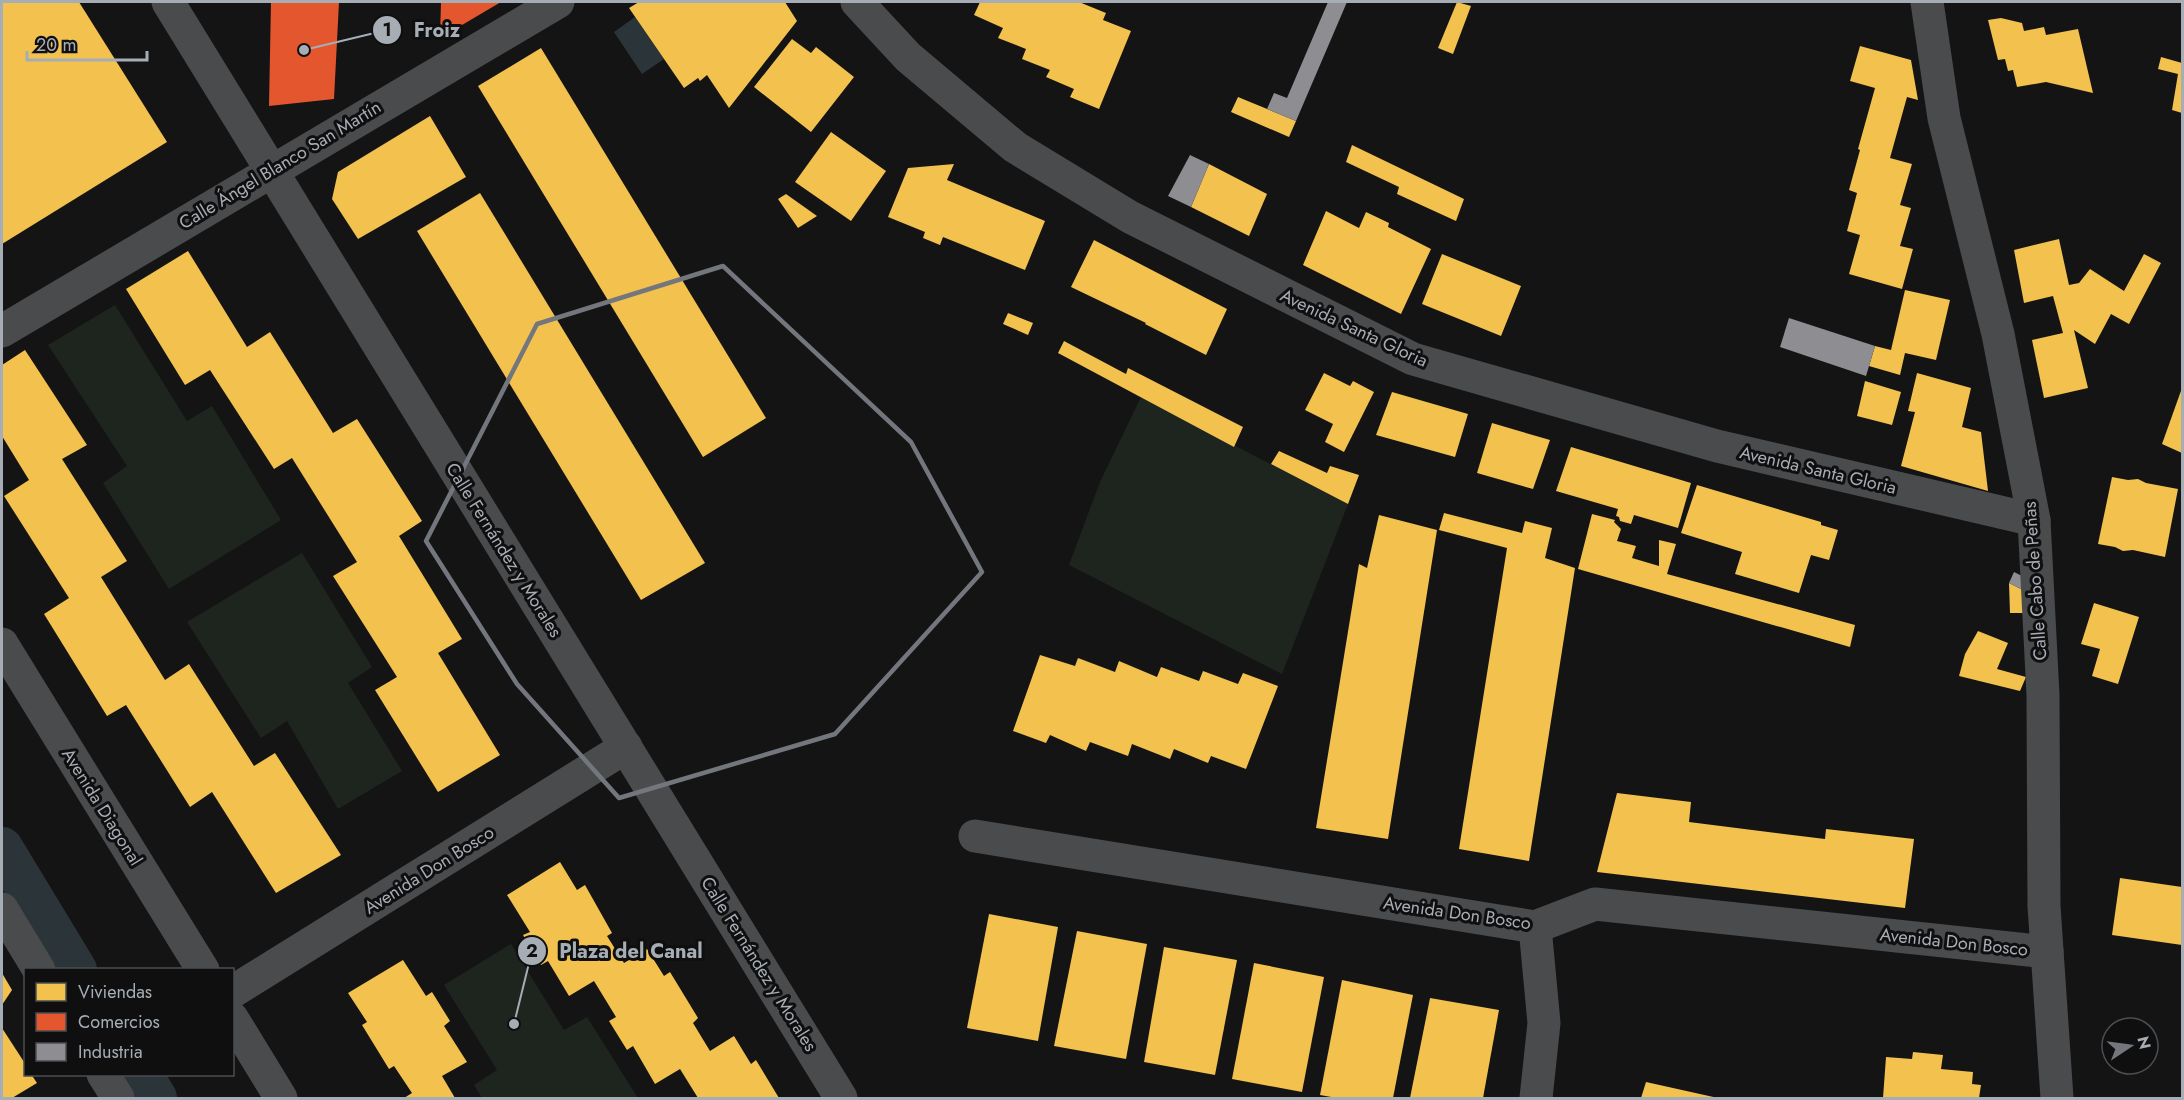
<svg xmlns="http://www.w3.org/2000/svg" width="2184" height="1100" font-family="Jost,sans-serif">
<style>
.green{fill:#1e251f}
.water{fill:#2b3539}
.homes{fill:#f2c14e}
.shops{fill:#e4572e}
.industry{fill:#8d8d92}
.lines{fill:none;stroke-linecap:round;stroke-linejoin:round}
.canal{stroke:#2b3539;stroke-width:42}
.minor{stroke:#494b4d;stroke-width:33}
.tertiary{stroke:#494b4d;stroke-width:33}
.marked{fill:none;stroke:#73777d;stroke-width:4.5;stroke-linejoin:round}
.labels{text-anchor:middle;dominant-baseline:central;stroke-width:6;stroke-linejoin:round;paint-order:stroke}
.street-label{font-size:18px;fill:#a6adb5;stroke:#0f0f10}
.leader{fill:none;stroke:#a6adb5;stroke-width:2}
.callout-dot{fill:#a6adb5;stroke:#0f0f10;stroke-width:2}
.mark-label{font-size:18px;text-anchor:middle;font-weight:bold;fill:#111}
.callout-label{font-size:20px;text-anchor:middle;font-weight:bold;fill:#a6adb5;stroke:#0f0f10;stroke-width:6;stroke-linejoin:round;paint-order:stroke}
</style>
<rect width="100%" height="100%" fill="#141415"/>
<g class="green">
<path d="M 115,305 L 187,421 L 212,406 L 281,520 L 169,589 L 103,483 L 127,466 L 48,345 Z"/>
<path d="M 1141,397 L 1348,504 L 1282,674 L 1069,565 L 1100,482 Z"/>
<path d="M 302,553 L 372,667 L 348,683 L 402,771 L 338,809 L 287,721 L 261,738 L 187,622 Z"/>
<path d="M 511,944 L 564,1030 L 587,1017 L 638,1098 L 482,1098 L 474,1085 L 497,1070 L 444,985 Z"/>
</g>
<path class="water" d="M 635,17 L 664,59 L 642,74 L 614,32 Z"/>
<g class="homes">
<path d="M 2,2 L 79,2 L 167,142 L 2,244 Z"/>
<path d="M 639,2 L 785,2 L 797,21 L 729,108 L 707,75 L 700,81 L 698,78 L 684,88 L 629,8 Z"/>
<path d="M 980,2 L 1079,2 L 1106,13 L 1103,20 L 1131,31 L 1099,109 L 1070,97 L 1074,89 L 1046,77 L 1050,70 L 1022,59 L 1026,49 L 998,38 L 1003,28 L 974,15 Z"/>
<path d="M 1457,2 L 1471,6 L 1453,54 L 1438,48 Z"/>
<path d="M 2001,18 L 2022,23 L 2024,31 L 2044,27 L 2046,35 L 2078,29 L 2093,93 L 2046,82 L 2017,87 L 2013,70 L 2008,71 L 2005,59 L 1998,60 L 1988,20 Z"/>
<path d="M 792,39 L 811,53 L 816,47 L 854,77 L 811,132 L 754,87 Z"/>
<path d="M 1860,46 L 1911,60 L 1918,100 L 1907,97 L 1890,158 L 1912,164 L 1900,205 L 1911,208 L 1900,246 L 1913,249 L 1902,289 L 1849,274 L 1860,235 L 1847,231 L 1857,193 L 1849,190 L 1860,150 L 1858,149 L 1875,88 L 1850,81 Z"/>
<path d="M 541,48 L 766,418 L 703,457 L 478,86 Z"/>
<path d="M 2161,57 L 2182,63 L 2182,113 L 2172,110 L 2178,74 L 2158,69 Z"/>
<path d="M 1238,97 L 1296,121 L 1289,137 L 1231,112 Z"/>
<path d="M 430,116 L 466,177 L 358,239 L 332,199 L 338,172 Z"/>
<path d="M 831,132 L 886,171 L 851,221 L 795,182 Z"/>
<path d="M 1352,145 L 1464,199 L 1456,221 L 1397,194 L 1399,187 L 1346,162 Z"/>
<path d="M 954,164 L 947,180 L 1045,221 L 1025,270 L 943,237 L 940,245 L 923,238 L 925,232 L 888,217 L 908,168 Z"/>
<path d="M 1209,164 L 1267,194 L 1249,236 L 1191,207 Z"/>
<path d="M 480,193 L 705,563 L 641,600 L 417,231 Z"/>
<path d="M 786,194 L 817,216 L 798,228 L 778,199 Z"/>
<path d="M 1326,211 L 1359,228 L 1366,212 L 1389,223 L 1388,227 L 1431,249 L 1401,314 L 1303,265 Z"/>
<path d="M 2059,239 L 2069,285 L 2079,283 L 2090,269 L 2124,291 L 2144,254 L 2161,263 L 2129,324 L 2111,314 L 2095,344 L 2074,330 L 2088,388 L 2044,398 L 2032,340 L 2063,333 L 2053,296 L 2024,303 L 2014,250 Z"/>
<path d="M 1094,240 L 1227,309 L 1206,355 L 1145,324 L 1146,323 L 1071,287 Z"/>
<path d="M 188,251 L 247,347 L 270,332 L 333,433 L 357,419 L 422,521 L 399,536 L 462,639 L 438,653 L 500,755 L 438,792 L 375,690 L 397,677 L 333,576 L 357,562 L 292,458 L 274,469 L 210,370 L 185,385 L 126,289 Z"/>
<path d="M 1442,254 L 1521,286 L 1501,336 L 1422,304 Z"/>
<path d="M 1905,290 L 1950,300 L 1936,360 L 1905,353 L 1900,375 L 1869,366 L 1875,346 L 1891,350 Z"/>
<path d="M 1008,313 L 1033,323 L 1028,335 L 1003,324 Z"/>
<path d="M 1064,341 L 1126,374 L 1128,368 L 1243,427 L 1234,447 L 1058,353 Z"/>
<path d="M 25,350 L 87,445 L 62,459 L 127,561 L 101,577 L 165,680 L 189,664 L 254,766 L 275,753 L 341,855 L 276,893 L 212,792 L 190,807 L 126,705 L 107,716 L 44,614 L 69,598 L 4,496 L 29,480 L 2,436 L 2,365 Z"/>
<path d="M 1324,373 L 1350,386 L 1353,381 L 1374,392 L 1344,452 L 1325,442 L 1333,424 L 1305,410 Z"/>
<path d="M 1917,373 L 1971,388 L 1962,427 L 1981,432 L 1988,491 L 1901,466 L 1915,412 L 1908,411 Z"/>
<path d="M 1865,381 L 1901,392 L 1892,425 L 1857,416 Z"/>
<path d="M 2182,388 L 2182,453 L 2162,444 Z"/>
<path d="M 1392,392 L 1468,414 L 1455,457 L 1376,435 Z"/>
<path d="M 1492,423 L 1550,440 L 1533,489 L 1477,473 Z"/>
<path d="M 1571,447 L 1691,483 L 1678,528 L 1634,515 L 1631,524 L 1620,521 L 1619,517 L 1616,516 L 1618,509 L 1556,491 Z"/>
<path d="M 1279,451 L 1327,473 L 1330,466 L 1359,475 L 1348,504 L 1271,464 Z"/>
<path d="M 2112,477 L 2128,480 L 2138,479 L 2146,483 L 2178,489 L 2165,557 L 2133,550 L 2123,551 L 2115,547 L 2098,544 Z"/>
<path d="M 1697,485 L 1821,522 L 1821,525 L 1838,530 L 1829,560 L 1811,555 L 1799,593 L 1735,574 L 1742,552 L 1681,533 Z"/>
<path d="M 1444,513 L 1522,533 L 1525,521 L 1552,528 L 1545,558 L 1575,568 L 1529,861 L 1459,849 L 1507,548 L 1439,530 Z"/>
<path d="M 1592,514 L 1615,520 L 1614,522 L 1621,529 L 1617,541 L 1636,546 L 1632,558 L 1659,566 L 1659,540 L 1676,544 L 1667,574 L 1855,625 L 1850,647 L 1578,569 Z"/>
<path d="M 1379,515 L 1437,530 L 1388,839 L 1316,828 L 1359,564 L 1367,568 Z"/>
<path d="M 2009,583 L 2021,589 L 2027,588 L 2027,613 L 2010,613 Z"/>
<path d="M 2094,603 L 2139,617 L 2118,684 L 2092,676 L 2100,649 L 2081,644 Z"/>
<path d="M 1978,631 L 2008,643 L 1997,669 L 2026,677 L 2020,691 L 1959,676 L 1965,654 Z"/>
<path d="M 1040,655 L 1075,666 L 1078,658 L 1115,672 L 1119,661 L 1157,677 L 1161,667 L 1199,681 L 1203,671 L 1238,684 L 1243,673 L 1278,686 L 1246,769 L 1211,756 L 1208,763 L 1174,749 L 1170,759 L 1132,744 L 1128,756 L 1090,742 L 1086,751 L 1050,735 L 1046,743 L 1013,731 Z"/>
<path d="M 1617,793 L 1691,802 L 1689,822 L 1825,839 L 1826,829 L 1914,839 L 1905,908 L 1597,872 Z"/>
<path d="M 560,862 L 577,890 L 585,885 L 612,933 L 607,936 L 624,963 L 647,949 L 664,976 L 670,972 L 698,1018 L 693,1023 L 710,1051 L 734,1036 L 751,1064 L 756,1060 L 779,1098 L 698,1098 L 680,1069 L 655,1084 L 633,1046 L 627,1050 L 609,1021 L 616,1017 L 594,981 L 569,996 L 548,961 L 541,965 L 523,935 L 530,932 L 507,895 Z"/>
<path d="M 2120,878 L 2182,887 L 2182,945 L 2112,935 Z"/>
<path d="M 989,914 L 1058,927 L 1038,1041 L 967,1028 Z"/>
<path d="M 1077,931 L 1147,944 L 1126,1059 L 1054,1046 Z"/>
<path d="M 1164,947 L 1237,960 L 1215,1075 L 1144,1062 Z"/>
<path d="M 403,960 L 426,996 L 432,992 L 450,1021 L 444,1026 L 467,1062 L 442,1076 L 455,1098 L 404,1098 L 412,1093 L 394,1066 L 389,1069 L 362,1025 L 367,1022 L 348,993 Z"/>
<path d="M 1254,963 L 1324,977 L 1302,1092 L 1232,1079 Z"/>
<path d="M 2,973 L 12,990 L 2,1005 Z"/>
<path d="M 1342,980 L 1413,995 L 1393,1098 L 1337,1098 L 1320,1095 Z"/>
<path d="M 1430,998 L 1499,1010 L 1483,1098 L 1410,1098 Z"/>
<path d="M 2,1028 L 26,1065 L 26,1074 L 31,1074 L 37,1083 L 12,1098 L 2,1098 Z"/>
<path d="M 1913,1052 L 1943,1055 L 1941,1069 L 1973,1072 L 1972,1084 L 1981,1085 L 1979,1098 L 1883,1098 L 1886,1057 L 1912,1059 Z"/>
<path d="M 1646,1082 L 1718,1098 L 1641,1098 Z"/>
</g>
<g class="shops">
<path d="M 271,2 L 339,2 L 334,99 L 269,106 Z"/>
<path d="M 441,2 L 501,2 L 440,38 Z"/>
</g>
<g class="industry">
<path d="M 1328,2 L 1347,2 L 1296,121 L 1267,109 L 1274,93 L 1287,98 Z"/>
<path d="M 1190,155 L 1209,164 L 1191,207 L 1168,196 Z"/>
<path d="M 1789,318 L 1875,346 L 1866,376 L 1780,347 Z"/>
<path d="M 2014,572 L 2026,578 L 2021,589 L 2009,583 Z"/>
</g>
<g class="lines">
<g class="canal">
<path d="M 2,848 L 76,970"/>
<path d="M 141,1074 L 156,1098"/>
</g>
<g class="minor">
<path d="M 168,2 L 841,1098"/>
<path d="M 857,2 L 908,57 L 1015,147 L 1130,217 L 1413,359 L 1717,446 L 2034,520"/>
<path d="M 1927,2 L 1944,118 L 1998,334 L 2034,520 L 2043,695 L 2044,906 L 2057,1098"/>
<path d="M 2,331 L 558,2"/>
<path d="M 975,836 L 1535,927 L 1595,904 L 2047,952"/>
<path d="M 1535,927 L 1544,1023 L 1536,1098"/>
<path d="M 232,992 L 626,747"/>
</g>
<g class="tertiary">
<path d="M 2,644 L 203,970"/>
<path d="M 2,909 L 39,970"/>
<path d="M 232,1018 L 281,1098"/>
<path d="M 103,1074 L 118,1098"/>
</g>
</g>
<path class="marked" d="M 723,266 L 911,442 L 982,572 L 835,734 L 619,798 L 517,684 L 426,541 L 537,324 Z"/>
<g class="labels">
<g class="street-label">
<text transform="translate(280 165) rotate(-31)">Calle Ángel Blanco San Martín</text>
<text transform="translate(1354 328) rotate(25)">Avenida Santa Gloria</text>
<text transform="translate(1818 470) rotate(13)">Avenida Santa Gloria</text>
<text transform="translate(504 550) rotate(58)">Calle Fernández y Morales</text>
<text transform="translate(2035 581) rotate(-94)">Calle Cabo de Peñas</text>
<text transform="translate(102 807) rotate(58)">Avenida Diagonal</text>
<text transform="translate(429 870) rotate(-32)">Avenida Don Bosco</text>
<text transform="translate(1457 913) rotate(8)">Avenida Don Bosco</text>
<text transform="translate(1954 942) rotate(6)">Avenida Don Bosco</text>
<text transform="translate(759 964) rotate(58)">Calle Fernández y Morales</text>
</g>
</g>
<path class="leader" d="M304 50L387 30M514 1024L532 951"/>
<g class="callout-dot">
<circle cx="304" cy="50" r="6"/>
<circle cx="514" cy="1024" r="6"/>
<circle cx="387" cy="30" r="15"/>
<circle cx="532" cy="951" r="15"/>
</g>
<g class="mark-label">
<text x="387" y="36">1</text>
<text x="532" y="957">2</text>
</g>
<g class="callout-label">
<text x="437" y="37">Froiz</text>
<text x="631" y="958">Plaza del Canal</text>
</g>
<rect width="2184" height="1100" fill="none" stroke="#a6adb5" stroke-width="6"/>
<rect x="24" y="968" width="210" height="108" fill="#0f0f10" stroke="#4b4e52" stroke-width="1.5"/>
<rect x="36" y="983" width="30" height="18" fill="#f2c14e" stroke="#4b4e52" stroke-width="1.5"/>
<text x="78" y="998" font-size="18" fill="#a6adb5">Viviendas</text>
<rect x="36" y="1013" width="30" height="18" fill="#e4572e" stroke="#4b4e52" stroke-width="1.5"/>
<text x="78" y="1028" font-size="18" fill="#a6adb5">Comercios</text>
<rect x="36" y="1043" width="30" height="18" fill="#8d8d92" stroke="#4b4e52" stroke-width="1.5"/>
<text x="78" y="1058" font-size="18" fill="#a6adb5">Industria</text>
<g transform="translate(2130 1046) rotate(77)"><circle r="28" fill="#0f0f10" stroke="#4b4e52" stroke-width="1.5"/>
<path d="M0-4.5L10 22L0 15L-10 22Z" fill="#73777d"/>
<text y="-9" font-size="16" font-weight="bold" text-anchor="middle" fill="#a6adb5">N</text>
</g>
<path d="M27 51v9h120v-9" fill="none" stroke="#a6adb5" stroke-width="3"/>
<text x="36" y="51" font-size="18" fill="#a6adb5" stroke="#0f0f10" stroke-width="4.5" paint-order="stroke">20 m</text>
</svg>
